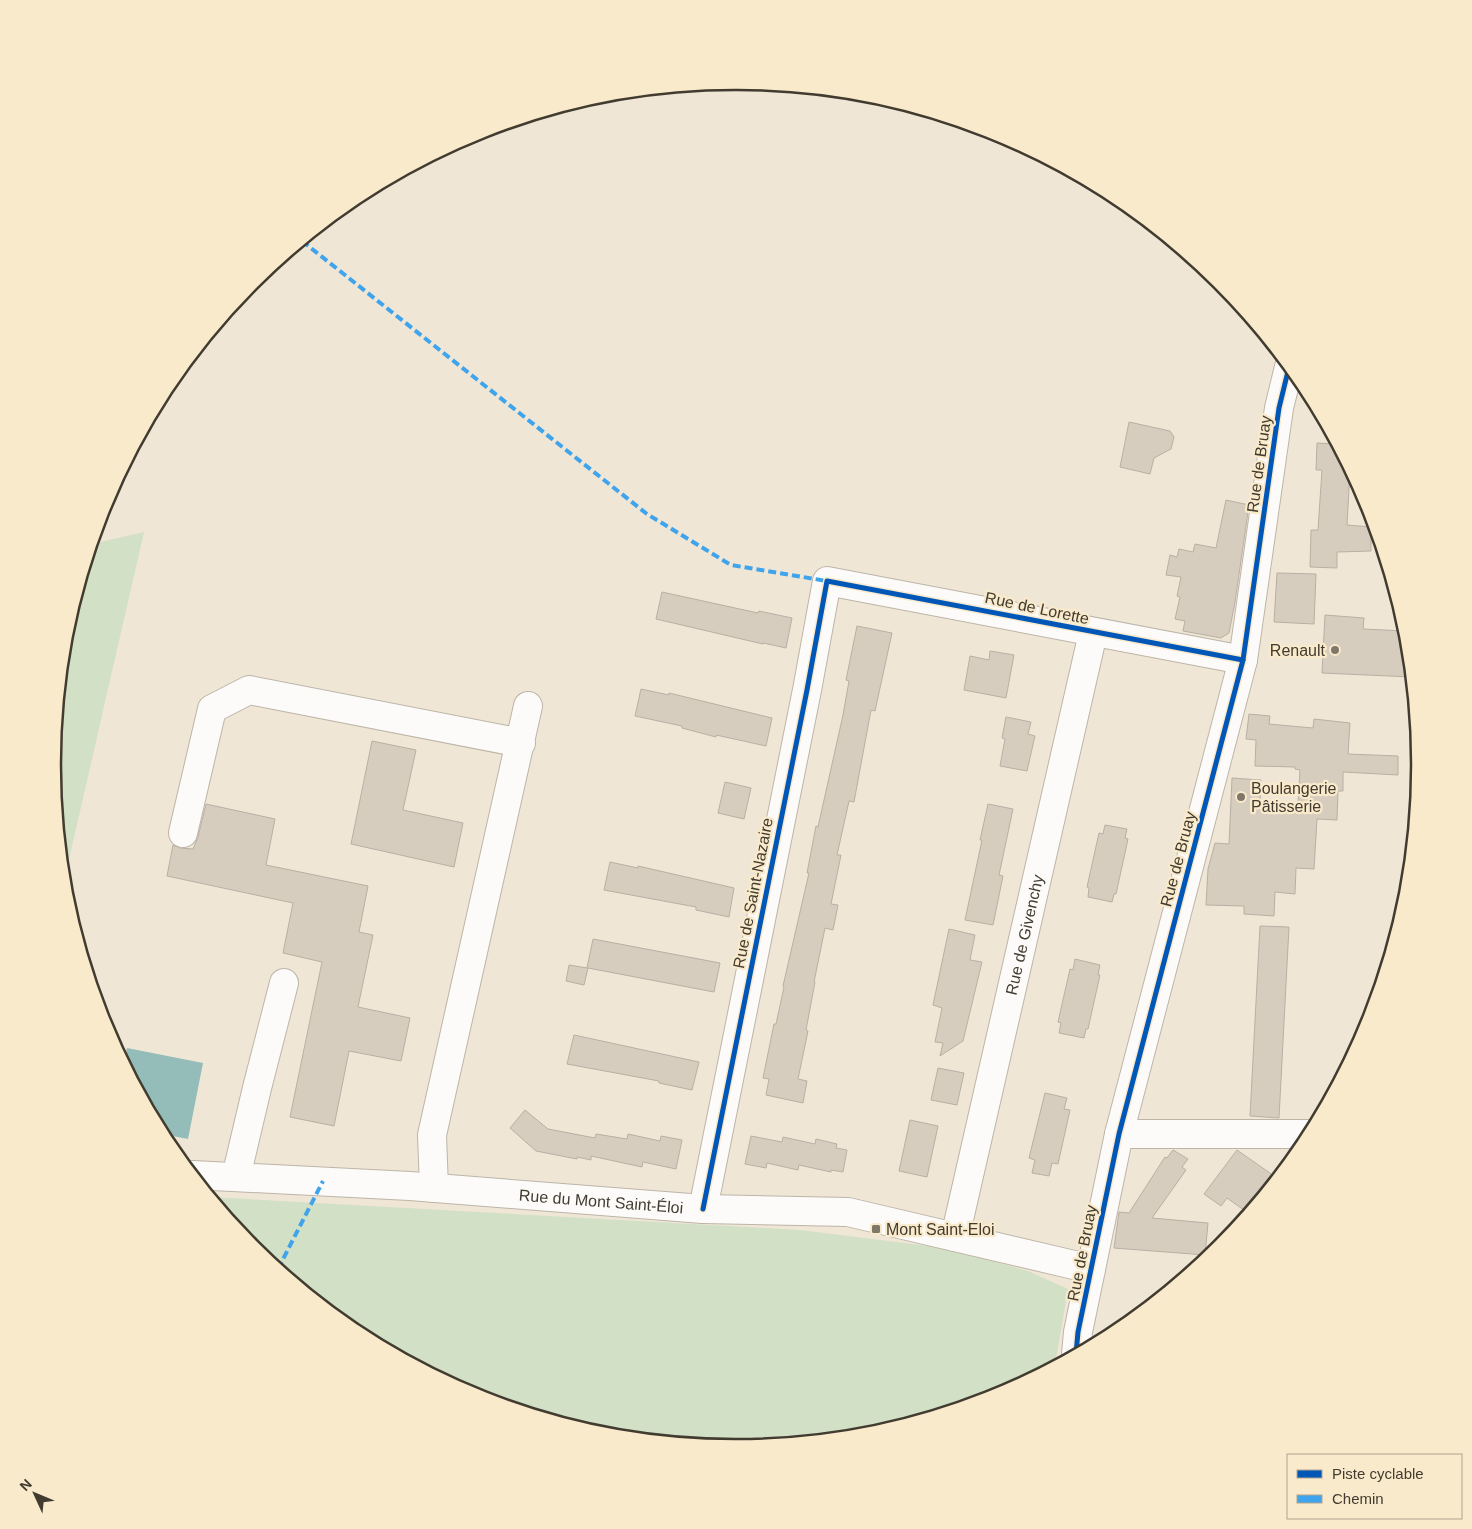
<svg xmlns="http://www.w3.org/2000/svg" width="1472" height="1529" font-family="Helvetica,sans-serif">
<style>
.green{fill:#d2e0c6}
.water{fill:#94bdba}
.building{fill:#d7cdbf;stroke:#b8b0a4}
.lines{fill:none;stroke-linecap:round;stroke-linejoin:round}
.minor-casing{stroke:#bcb5a8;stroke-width:30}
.minor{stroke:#fdfbf9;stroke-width:28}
.quiet{stroke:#3fa4eb;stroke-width:4;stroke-dasharray:8 4;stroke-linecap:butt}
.cycleway-casing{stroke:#faeacc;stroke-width:8}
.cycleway{stroke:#0057b8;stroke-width:5}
.poi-dot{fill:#7f786a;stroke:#faeacc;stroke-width:2}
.labels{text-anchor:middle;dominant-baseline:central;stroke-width:4.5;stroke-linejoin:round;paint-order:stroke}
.street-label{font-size:16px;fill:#423c30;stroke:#faeacc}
.poi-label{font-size:16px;fill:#423c30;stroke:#faeacc;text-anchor:start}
.rim{fill:none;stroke:#423c30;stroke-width:2.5}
</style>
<rect width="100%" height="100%" fill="#f0e6d6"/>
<g class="green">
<path d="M 144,532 L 64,881 L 53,764 L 66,631 L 92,544 Z"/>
<path d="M 211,1197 L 800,1230 L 945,1248 L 1028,1271 L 1068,1289 L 1055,1365 L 997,1396 L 869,1435 L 736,1448 L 602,1435 L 474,1396 L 356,1333 L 252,1248 Z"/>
</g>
<path class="water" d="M 127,1048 L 203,1063 L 188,1139 L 162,1134 L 124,1063 Z"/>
<g class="building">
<path d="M 1129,422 L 1170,431 L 1174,437 L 1171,449 L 1154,458 L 1150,474 L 1120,467 Z"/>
<path d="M 1317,443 L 1336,444 L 1350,470 L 1347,525 L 1371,527 L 1371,551 L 1337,552 L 1337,568 L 1310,567 L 1311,530 L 1318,530 L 1322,470 L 1316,470 Z"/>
<path d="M 1226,500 L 1249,505 L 1235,602 L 1229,633 L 1221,638 L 1183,631 L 1185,621 L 1175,619 L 1180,597 L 1177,596 L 1181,577 L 1166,575 L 1170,555 L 1177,557 L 1179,549 L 1193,552 L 1195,544 L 1216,548 Z"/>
<path d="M 1277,573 L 1316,574 L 1314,624 L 1274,622 Z"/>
<path d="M 662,592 L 758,613 L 759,611 L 792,618 L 786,648 L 763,643 L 763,644 L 656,619 Z"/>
<path d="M 1325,615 L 1364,618 L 1363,629 L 1406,631 L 1411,677 L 1322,673 Z"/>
<path d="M 857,626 L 892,633 L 875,711 L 871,710 L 854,802 L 849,801 L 837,855 L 841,855 L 831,904 L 838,905 L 833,930 L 825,928 L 814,982 L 815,982 L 806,1030 L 808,1031 L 798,1079 L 807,1081 L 803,1103 L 766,1095 L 769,1079 L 763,1078 L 774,1024 L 776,1024 L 784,987 L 783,986 L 809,873 L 807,873 L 816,826 L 818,827 L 843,715 L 849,681 L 846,680 Z"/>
<path d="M 990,651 L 1014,655 L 1006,698 L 964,690 L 970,656 L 989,660 Z"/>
<path d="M 641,689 L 669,695 L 669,693 L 772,718 L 766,746 L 716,735 L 716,737 L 682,728 L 682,726 L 635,716 Z"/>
<path d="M 1249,714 L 1270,716 L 1269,724 L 1313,728 L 1314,719 L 1350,723 L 1348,754 L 1398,756 L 1398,775 L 1343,772 L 1343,791 L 1338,791 L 1337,820 L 1317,819 L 1314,869 L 1296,868 L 1295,894 L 1275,892 L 1274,916 L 1244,914 L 1244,906 L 1206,905 L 1208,869 L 1215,843 L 1229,844 L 1232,778 L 1261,780 L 1260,802 L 1298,804 L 1300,770 L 1295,769 L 1295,767 L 1255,766 L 1256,740 L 1246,739 Z"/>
<path d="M 1006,717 L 1031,722 L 1028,734 L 1035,736 L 1027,771 L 1000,766 L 1005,739 L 1002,738 Z"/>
<path d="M 372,741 L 416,750 L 403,810 L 463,823 L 454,867 L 351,844 Z"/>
<path d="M 725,782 L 751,788 L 744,819 L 718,813 Z"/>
<path d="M 206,804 L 275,819 L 266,865 L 368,886 L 359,932 L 373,935 L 358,1007 L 410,1018 L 401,1061 L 349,1051 L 334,1126 L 290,1117 L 322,962 L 283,953 L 293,903 L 167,876 L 173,845 L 180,848 L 193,849 L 198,837 Z"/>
<path d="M 988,804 L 1013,809 L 999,875 L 1003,876 L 993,925 L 965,920 L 982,840 L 980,840 Z"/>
<path d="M 1105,825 L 1127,829 L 1125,838 L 1128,839 L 1116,894 L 1114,894 L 1112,902 L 1088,897 L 1089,888 L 1087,887 L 1099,833 L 1103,834 Z"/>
<path d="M 610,862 L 638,868 L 638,866 L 734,888 L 729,917 L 696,910 L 696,907 L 604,890 Z"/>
<path d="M 1260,926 L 1289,927 L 1279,1118 L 1250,1116 Z"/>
<path d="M 949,929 L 975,935 L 970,960 L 982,962 L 963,1041 L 940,1056 L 943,1043 L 935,1042 L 942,1008 L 933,1005 Z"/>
<path d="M 593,939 L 720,963 L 714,992 L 588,968 L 584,985 L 566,981 L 569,965 L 587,968 Z"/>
<path d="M 1075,959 L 1100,965 L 1098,975 L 1100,975 L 1088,1029 L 1086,1029 L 1084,1038 L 1059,1033 L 1061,1023 L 1058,1022 L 1070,969 L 1073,970 Z"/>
<path d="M 574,1035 L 699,1062 L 692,1090 L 659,1083 L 659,1081 L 567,1064 Z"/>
<path d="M 938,1068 L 964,1073 L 957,1105 L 931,1100 Z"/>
<path d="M 1045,1093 L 1067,1098 L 1064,1109 L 1070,1110 L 1058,1164 L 1052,1163 L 1049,1176 L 1032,1173 L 1035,1160 L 1029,1158 Z"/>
<path d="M 525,1110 L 548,1129 L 595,1138 L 596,1134 L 627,1139 L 628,1134 L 660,1141 L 661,1136 L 682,1140 L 676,1169 L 643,1162 L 642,1167 L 591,1156 L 591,1160 L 577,1157 L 577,1159 L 536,1151 L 510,1128 Z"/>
<path d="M 910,1120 L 938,1126 L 927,1177 L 899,1171 Z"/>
<path d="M 751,1136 L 782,1142 L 783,1137 L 815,1144 L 816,1139 L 837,1144 L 836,1148 L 847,1150 L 843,1172 L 831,1170 L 831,1172 L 799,1165 L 798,1170 L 767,1163 L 766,1168 L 745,1164 Z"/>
<path d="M 1173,1150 L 1188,1159 L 1182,1167 L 1186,1170 L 1152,1218 L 1208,1223 L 1205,1255 L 1114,1248 L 1119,1212 L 1129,1213 L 1165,1157 L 1167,1158 Z"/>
<path d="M 1237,1150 L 1277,1178 L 1248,1213 L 1227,1198 L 1221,1206 L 1204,1194 Z"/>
</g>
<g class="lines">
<g class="minor-casing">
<g id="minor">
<path d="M 183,833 L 212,709 L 249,690 L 521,743"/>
<path d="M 1119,1134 L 1310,1134"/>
<path id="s1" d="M 193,1175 L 410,1186 L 703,1209 L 848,1212 L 1091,1269"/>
<path d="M 236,1177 L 257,1088 L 284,983"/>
<path d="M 434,1188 L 432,1135 L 528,706"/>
<path d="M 703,1209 L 807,690 L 827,581 L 1243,660"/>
<path id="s2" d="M 955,1237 L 1093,633"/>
<path d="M 1076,1354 L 1078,1332 L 1119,1134 L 1243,660 L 1279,408 L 1289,367"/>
</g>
</g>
<use href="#minor" class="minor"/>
<g class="quiet">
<path d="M 302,241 L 647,514 L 731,565 L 827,581"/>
<path d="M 278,1269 L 323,1181"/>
</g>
<g class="cycleway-casing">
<g id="cycleway">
<path d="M 703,1209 L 807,690 L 827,581 L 1243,660"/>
<path d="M 1076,1354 L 1078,1332 L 1119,1134 L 1243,660 L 1279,408 L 1289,367"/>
</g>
</g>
<use href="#cycleway" class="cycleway"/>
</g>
<g class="poi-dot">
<circle cx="1335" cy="650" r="5"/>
<circle cx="1241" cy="797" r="5"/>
<rect x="871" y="1224" width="10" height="10" rx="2.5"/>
</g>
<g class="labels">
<g class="street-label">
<text transform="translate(1259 464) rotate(-82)">Rue de Bruay</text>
<text transform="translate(1037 608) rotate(12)">Rue de Lorette</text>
<text transform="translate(1178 859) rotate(-75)">Rue de Bruay</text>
<text transform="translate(753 893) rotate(-79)">Rue de Saint-Nazaire</text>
<text stroke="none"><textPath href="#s2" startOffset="310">Rue de Givenchy</textPath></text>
<text stroke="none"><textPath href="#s1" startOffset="409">Rue du Mont Saint-Éloi</textPath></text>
<text transform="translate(1082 1253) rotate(-79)">Rue de Bruay</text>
</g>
<g class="poi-label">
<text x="1325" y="650" text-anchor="end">Renault</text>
<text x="1251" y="788">Boulangerie<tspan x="1251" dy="18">Pâtisserie</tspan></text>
<text x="886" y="1229">Mont Saint-Eloi</text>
</g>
</g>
<path d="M0 0H1472V1529H0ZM735 90H737A674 674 0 0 1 1411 764V765A674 674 0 0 1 737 1439H735A674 674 0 0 1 61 765V764A674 674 0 0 1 735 90Z" fill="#faeacc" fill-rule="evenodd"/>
<path class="rim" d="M735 90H737A674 674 0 0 1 1411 764V765A674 674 0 0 1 737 1439H735A674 674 0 0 1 61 765V764A674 674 0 0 1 735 90Z"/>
<rect x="1287" y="1454" width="175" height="65" fill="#faeacc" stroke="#b0a48e"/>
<rect x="1297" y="1470" width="25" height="8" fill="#0057b8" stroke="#b0a48e"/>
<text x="1332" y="1479" font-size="15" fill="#423c30">Piste cyclable</text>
<rect x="1297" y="1495" width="25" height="8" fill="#3fa4eb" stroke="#b0a48e"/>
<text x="1332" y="1504" font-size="15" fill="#423c30">Chemin</text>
<g transform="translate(35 1494) rotate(314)" stroke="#faeacc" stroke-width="4" paint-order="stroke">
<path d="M0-4L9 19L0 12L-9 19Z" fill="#423c30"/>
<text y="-8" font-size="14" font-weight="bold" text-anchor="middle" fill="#423c30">N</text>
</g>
</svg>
